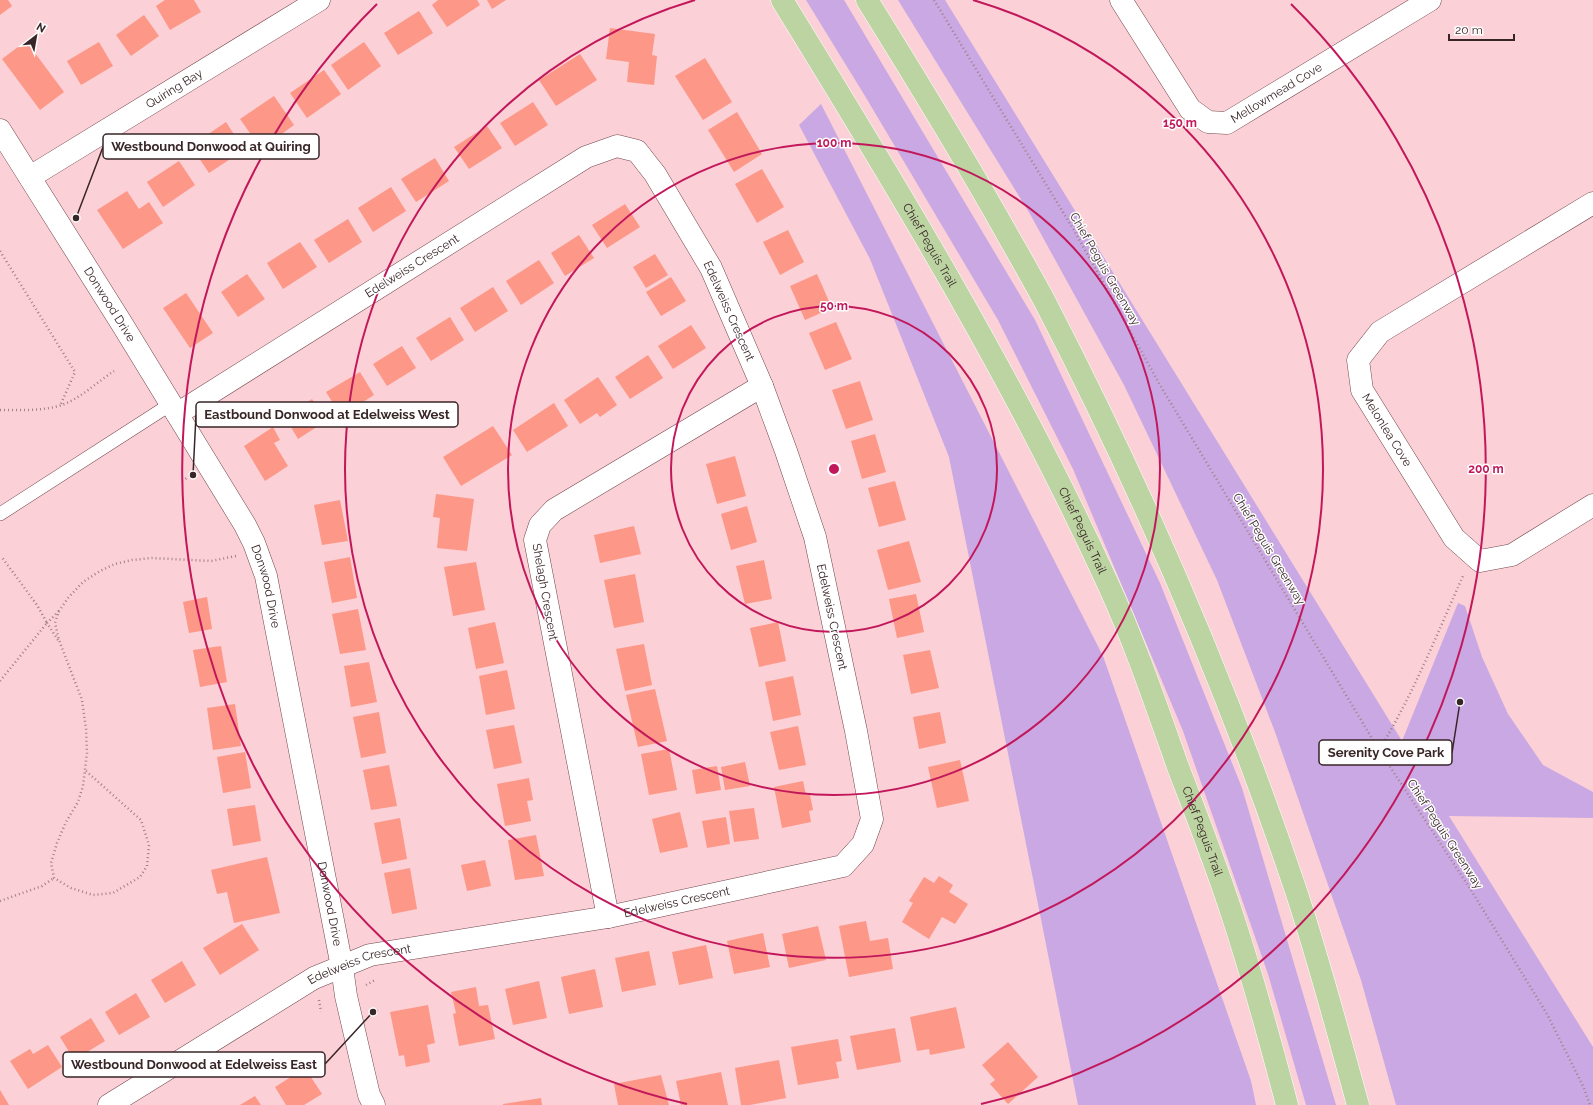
<svg xmlns="http://www.w3.org/2000/svg" width="1593" height="1105" font-family="Raleway,sans-serif">
<style>
.green{fill:#c9a8e4}
.building{fill:#fd9787}
.lines{fill:none;stroke-linecap:round;stroke-linejoin:round}
.service-casing{stroke:#73474e;stroke-width:14}
.minor-casing{stroke:#73474e;stroke-width:23}
.tertiary-casing{stroke:#73474e;stroke-width:23}
.primary-casing{stroke:#fff;stroke-width:23}
.path{stroke:#a18185;stroke-width:2.5;stroke-dasharray:1 3;stroke-linecap:butt}
.service{stroke:#fff;stroke-width:13}
.minor{stroke:#fff;stroke-width:22}
.tertiary{stroke:#fff;stroke-width:22}
.primary{stroke:#bcd4a2;stroke-width:22}
.ring{fill:none;stroke:#c2185b;stroke-width:2}
.labels{text-anchor:middle;dominant-baseline:central;stroke-width:3;stroke-linejoin:round;paint-order:stroke}
.street-label{font-size:12px;fill:#382527;stroke:#fefefe}
.centre{fill:#c2185b;stroke:#fefefe;stroke-width:2}
.ring-label{font-size:12px;text-anchor:middle;font-weight:bold;fill:#c2185b;stroke:#fefefe;stroke-width:3;stroke-linejoin:round;paint-order:stroke}
.leader{fill:none;stroke:#382527;stroke-width:1.5}
.callout-dot{fill:#382527;stroke:#fefefe;stroke-width:1.5}
.callout{fill:#fefefe;stroke:#382527;stroke-width:1.5}
.callout-label{font-size:13px;text-anchor:middle;font-weight:bold;fill:#382527}
</style>
<rect width="100%" height="100%" fill="#fbd0d6"/>
<g class="green">
<path d="M 806,0 L 844,0 L 1035,320 L 1160,583 L 1242,788 L 1336,1105 L 1306,1105 L 1268,974 L 1183,731 L 1073,469 L 998,320 L 865,96 Z"/>
<path d="M 898,0 L 945,0 L 1402,741 L 1458,603 L 1465,606 L 1482,657 L 1508,714 L 1543,765 L 1593,792 L 1593,818 L 1449,816 L 1593,1047 L 1593,1105 L 1396,1105 L 1361,980 L 1275,732 L 1217,580 L 1124,385 L 1030,214 Z"/>
<path d="M 821,104 L 1103,656 L 1251,1081 L 1256,1105 L 1078,1105 L 949,457 L 870,259 L 799,125 Z"/>
</g>
<g class="building">
<path d="M 0,0 L 8,0 L 12,6 L 0,15 Z"/>
<path d="M 165,0 L 194,0 L 201,12 L 170,30 L 156,6 Z"/>
<path d="M 438,0 L 477,0 L 480,5 L 447,27 L 432,5 Z"/>
<path d="M 487,0 L 506,0 L 492,9 Z"/>
<path d="M 419,11 L 433,33 L 398,55 L 384,33 Z"/>
<path d="M 144,15 L 159,36 L 131,56 L 116,35 Z"/>
<path d="M 610,28 L 655,34 L 652,55 L 657,56 L 654,85 L 627,82 L 629,62 L 606,59 Z"/>
<path d="M 26,41 L 64,92 L 40,110 L 2,59 Z"/>
<path d="M 99,42 L 113,66 L 81,85 L 67,61 Z"/>
<path d="M 364,42 L 381,66 L 348,90 L 331,65 Z"/>
<path d="M 580,54 L 597,80 L 556,106 L 539,80 Z"/>
<path d="M 705,58 L 732,102 L 703,120 L 675,76 Z"/>
<path d="M 324,70 L 341,94 L 307,118 L 290,93 Z"/>
<path d="M 274,96 L 294,125 L 261,149 L 240,119 Z"/>
<path d="M 533,102 L 548,125 L 515,146 L 500,123 Z"/>
<path d="M 737,112 L 762,154 L 734,172 L 708,130 Z"/>
<path d="M 226,122 L 244,150 L 209,173 L 191,146 Z"/>
<path d="M 487,126 L 502,148 L 469,169 L 454,147 Z"/>
<path d="M 435,158 L 449,181 L 416,202 L 401,179 Z"/>
<path d="M 179,161 L 195,185 L 163,207 L 147,182 Z"/>
<path d="M 762,169 L 784,207 L 757,223 L 735,184 Z"/>
<path d="M 391,187 L 406,211 L 373,232 L 358,208 Z"/>
<path d="M 127,191 L 139,209 L 149,202 L 163,223 L 123,249 L 97,210 Z"/>
<path d="M 625,204 L 640,227 L 607,248 L 592,225 Z"/>
<path d="M 348,219 L 362,242 L 329,263 L 314,240 Z"/>
<path d="M 788,230 L 804,262 L 780,275 L 763,242 Z"/>
<path d="M 579,235 L 594,258 L 565,276 L 551,253 Z"/>
<path d="M 300,242 L 317,267 L 283,289 L 267,263 Z"/>
<path d="M 655,254 L 668,275 L 646,288 L 633,267 Z"/>
<path d="M 539,260 L 554,283 L 521,305 L 506,281 Z"/>
<path d="M 247,274 L 265,299 L 238,317 L 221,292 Z"/>
<path d="M 817,274 L 832,308 L 805,320 L 790,286 Z"/>
<path d="M 671,277 L 686,301 L 661,316 L 646,292 Z"/>
<path d="M 493,287 L 508,311 L 475,332 L 460,308 Z"/>
<path d="M 186,293 L 213,333 L 190,348 L 163,308 Z"/>
<path d="M 450,317 L 464,340 L 431,361 L 416,338 Z"/>
<path d="M 836,322 L 852,359 L 825,370 L 809,333 Z"/>
<path d="M 691,325 L 706,348 L 673,369 L 658,346 Z"/>
<path d="M 402,346 L 416,368 L 387,386 L 373,364 Z"/>
<path d="M 648,355 L 663,378 L 630,399 L 615,377 Z"/>
<path d="M 360,372 L 374,395 L 341,416 L 326,392 Z"/>
<path d="M 598,377 L 617,405 L 600,417 L 597,413 L 580,424 L 564,400 Z"/>
<path d="M 860,381 L 873,420 L 846,429 L 832,390 Z"/>
<path d="M 312,399 L 326,421 L 298,439 L 285,417 Z"/>
<path d="M 554,403 L 568,426 L 527,452 L 513,430 Z"/>
<path d="M 493,426 L 512,455 L 461,486 L 443,457 Z"/>
<path d="M 273,427 L 280,440 L 274,443 L 288,466 L 265,481 L 244,446 Z"/>
<path d="M 875,434 L 886,472 L 862,479 L 851,441 Z"/>
<path d="M 735,456 L 746,496 L 717,504 L 706,464 Z"/>
<path d="M 895,481 L 906,520 L 879,527 L 868,488 Z"/>
<path d="M 436,494 L 474,499 L 467,551 L 437,548 L 440,518 L 433,517 Z"/>
<path d="M 340,500 L 348,541 L 322,545 L 314,505 Z"/>
<path d="M 747,506 L 757,542 L 731,550 L 721,514 Z"/>
<path d="M 634,526 L 641,554 L 600,563 L 594,535 Z"/>
<path d="M 909,541 L 921,582 L 888,590 L 877,550 Z"/>
<path d="M 350,557 L 357,598 L 332,603 L 324,562 Z"/>
<path d="M 764,560 L 772,599 L 745,604 L 736,566 Z"/>
<path d="M 476,562 L 485,610 L 453,616 L 444,567 Z"/>
<path d="M 635,574 L 644,622 L 614,628 L 604,580 Z"/>
<path d="M 916,594 L 924,632 L 897,638 L 889,599 Z"/>
<path d="M 207,597 L 212,629 L 189,633 L 183,602 Z"/>
<path d="M 358,609 L 366,650 L 340,654 L 332,614 Z"/>
<path d="M 495,622 L 504,663 L 476,669 L 468,628 Z"/>
<path d="M 778,622 L 786,661 L 759,667 L 750,628 Z"/>
<path d="M 644,644 L 652,685 L 625,691 L 616,649 Z"/>
<path d="M 221,646 L 227,682 L 200,687 L 193,650 Z"/>
<path d="M 930,650 L 939,688 L 911,694 L 903,655 Z"/>
<path d="M 369,662 L 377,702 L 351,707 L 344,666 Z"/>
<path d="M 507,670 L 515,709 L 486,715 L 479,676 Z"/>
<path d="M 793,676 L 801,715 L 773,721 L 765,682 Z"/>
<path d="M 655,689 L 667,741 L 638,747 L 626,695 Z"/>
<path d="M 235,704 L 241,746 L 213,750 L 207,708 Z"/>
<path d="M 379,712 L 386,753 L 361,758 L 353,717 Z"/>
<path d="M 940,712 L 946,743 L 919,749 L 913,717 Z"/>
<path d="M 514,725 L 522,763 L 494,769 L 486,730 Z"/>
<path d="M 798,726 L 806,765 L 779,770 L 770,732 Z"/>
<path d="M 669,749 L 677,790 L 649,795 L 641,754 Z"/>
<path d="M 245,752 L 251,788 L 223,793 L 217,757 Z"/>
<path d="M 960,760 L 969,801 L 937,808 L 928,767 Z"/>
<path d="M 745,762 L 750,786 L 725,790 L 721,767 Z"/>
<path d="M 389,765 L 397,806 L 371,810 L 363,770 Z"/>
<path d="M 717,766 L 721,790 L 696,794 L 692,770 Z"/>
<path d="M 529,778 L 533,800 L 527,801 L 531,821 L 505,826 L 497,784 Z"/>
<path d="M 803,781 L 806,795 L 810,795 L 813,810 L 809,811 L 811,822 L 782,828 L 774,787 Z"/>
<path d="M 255,805 L 261,841 L 233,846 L 227,809 Z"/>
<path d="M 754,808 L 759,839 L 734,842 L 729,811 Z"/>
<path d="M 680,812 L 688,847 L 660,853 L 652,819 Z"/>
<path d="M 726,817 L 730,844 L 707,848 L 702,821 Z"/>
<path d="M 400,818 L 407,859 L 382,864 L 374,823 Z"/>
<path d="M 536,835 L 544,876 L 515,880 L 508,840 Z"/>
<path d="M 267,857 L 280,913 L 234,923 L 227,892 L 217,894 L 211,870 Z"/>
<path d="M 485,860 L 491,886 L 467,891 L 461,865 Z"/>
<path d="M 410,868 L 417,909 L 392,914 L 384,873 Z"/>
<path d="M 939,876 L 953,885 L 949,892 L 968,904 L 955,924 L 942,917 L 929,939 L 902,922 L 913,903 L 909,901 L 924,877 L 934,883 Z"/>
<path d="M 866,921 L 870,941 L 888,938 L 893,969 L 849,977 L 839,926 Z"/>
<path d="M 242,924 L 259,950 L 220,975 L 203,948 Z"/>
<path d="M 818,926 L 826,960 L 789,968 L 782,934 Z"/>
<path d="M 763,933 L 770,967 L 734,974 L 727,941 Z"/>
<path d="M 706,945 L 713,978 L 679,985 L 672,952 Z"/>
<path d="M 649,951 L 656,985 L 622,992 L 615,958 Z"/>
<path d="M 182,961 L 196,985 L 165,1003 L 151,980 Z"/>
<path d="M 595,969 L 603,1007 L 569,1014 L 561,977 Z"/>
<path d="M 539,981 L 547,1018 L 513,1025 L 505,989 Z"/>
<path d="M 476,987 L 479,1006 L 488,1005 L 495,1039 L 459,1046 L 453,1014 L 456,1013 L 451,992 Z"/>
<path d="M 136,993 L 150,1017 L 119,1035 L 105,1012 Z"/>
<path d="M 428,1005 L 435,1043 L 427,1045 L 430,1062 L 406,1067 L 404,1055 L 399,1056 L 390,1012 Z"/>
<path d="M 956,1007 L 965,1048 L 930,1055 L 929,1049 L 917,1051 L 910,1017 Z"/>
<path d="M 91,1018 L 105,1041 L 74,1060 L 60,1037 Z"/>
<path d="M 895,1028 L 901,1062 L 857,1070 L 850,1036 Z"/>
<path d="M 838,1039 L 842,1061 L 836,1062 L 839,1078 L 798,1085 L 791,1047 Z"/>
<path d="M 1008,1042 L 1038,1077 L 1008,1104 L 990,1084 L 995,1080 L 982,1065 Z"/>
<path d="M 48,1045 L 62,1067 L 28,1089 L 10,1061 L 30,1049 L 33,1054 Z"/>
<path d="M 779,1060 L 786,1098 L 750,1105 L 741,1105 L 735,1068 Z"/>
<path d="M 305,1068 L 322,1094 L 304,1105 L 286,1105 L 275,1087 Z"/>
<path d="M 721,1072 L 728,1105 L 681,1105 L 676,1081 Z"/>
<path d="M 661,1075 L 669,1105 L 618,1105 L 614,1084 Z"/>
<path d="M 0,1090 L 9,1105 L 0,1105 Z"/>
<path d="M 255,1096 L 261,1105 L 240,1105 Z"/>
<path d="M 541,1098 L 542,1105 L 503,1105 L 503,1104 Z"/>
</g>
<g class="lines">
<g class="service-casing">
<path id="service" d="M 0,514 L 171,404"/>
</g>
<g class="minor-casing">
<g id="minor">
<path id="s1" d="M 1121,0 L 1190,109 L 1208,122 L 1227,123 L 1430,0"/>
<path id="s2" d="M 30,177 L 319,0"/>
<path id="s3" d="M 1593,203 L 1380,332 L 1358,360 L 1362,390 L 1454,538 L 1480,561 L 1512,555 L 1593,505"/>
<path d="M 608,917 L 535,540 L 540,525 L 554,510 L 762,386"/>
<path id="s4" d="M 109,1105 L 314,978 L 370,955 L 608,917 L 843,866 L 863,844 L 872,819 L 856,731 L 815,537 L 786,451 L 762,386 L 711,268 L 655,174 L 637,151 L 617,146 L 586,157 L 177,414"/>
</g>
</g>
<g class="tertiary-casing">
<g id="tertiary">
<path id="s5" d="M 0,130 L 122,324 L 245,525 L 254,543 L 266,576 L 342,967 L 346,996 L 369,1095 L 374,1105"/>
</g>
</g>
<g class="primary-casing">
<g id="primary">
<path id="s6" d="M 782,0 C 899,190 1015,381 1108,584 C 1135,643 1156,705 1178,767 C 1196,814 1215,862 1231,911 C 1252,975 1270,1040 1287,1105"/>
<path d="M 867,0 C 913,74 959,149 1002,225 C 1016,250 1030,274 1044,300 C 1142,489 1227,686 1295,888 C 1319,960 1338,1033 1358,1105"/>
</g>
</g>
<g class="path">
<path d="M 934,0 L 1075,232 L 1160,385 L 1379,750 L 1471,890 L 1547,1014 L 1583,1086 L 1590,1105"/>
<path d="M 0,251 L 75,372 L 60,406"/>
<path d="M 0,410 C 20,410 40,411 59,406 C 79,400 97,382 114,371"/>
<path d="M 182,481 L 190,476"/>
<path d="M 58,640 L 47,623 L 59,611"/>
<path d="M 0,681 L 47,623 L 37,605 L 1,556"/>
<path d="M 1379,750 C 1413,695 1437,634 1463,576"/>
<path d="M 86,771 L 141,820 L 149,845 L 147,866 L 140,877 L 113,893 L 93,895 L 71,888 L 54,878 L 51,863 L 57,843 L 66,822 L 78,802 L 83,786 L 87,753 L 86,729 L 82,700 L 59,640 L 55,623 L 59,611 L 68,598 L 83,582 L 100,571 L 115,564 L 132,560 L 152,558 L 211,561 L 236,556"/>
<path d="M 0,901 L 42,886 L 54,878"/>
<path d="M 366,985 L 375,980"/>
<path d="M 319,1000 L 321,1012"/>
<path d="M 373,1012 L 380,1010"/>
</g>
<use href="#service" class="service"/>
<use href="#minor" class="minor"/>
<use href="#tertiary" class="tertiary"/>
<use href="#primary" class="primary"/>
</g>
<g class="ring">
<circle cx="834" cy="469" r="163"/>
<circle cx="834" cy="469" r="326"/>
<path d="M973 0A489 489 0 1 1 695 0"/>
<path d="M687 1104A652 652 0 0 1 377 4M1291 4A652 652 0 0 1 981 1104"/>
</g>
<g class="labels">
<g class="street-label">
<text stroke="none"><textPath href="#s2" startOffset="169">Quiring Bay</textPath></text>
<text stroke="none"><textPath href="#s1" startOffset="228">Mellowmead Cove</textPath></text>
<text stroke="none"><textPath href="#s6" startOffset="286">Chief Peguis Trail</textPath></text>
<text transform="translate(412 266) rotate(-32)">Edelweiss Crescent</text>
<text transform="translate(1105 269) rotate(60)">Chief Peguis Greenway</text>
<text stroke="none"><textPath href="#s5" startOffset="206">Donwood Drive</textPath></text>
<text transform="translate(729 311) rotate(66)">Edelweiss Crescent</text>
<text stroke="none"><textPath href="#s3" startOffset="362">Melonlea Cove</textPath></text>
<text stroke="none"><textPath href="#s6" startOffset="610">Chief Peguis Trail</textPath></text>
<text transform="translate(1269 549) rotate(59)">Chief Peguis Greenway</text>
<text stroke="none"><textPath href="#s5" startOffset="530">Donwood Drive</textPath></text>
<text transform="translate(545 592) rotate(80)">Shelagh Crescent</text>
<text transform="translate(832 617) rotate(78)">Edelweiss Crescent</text>
<text stroke="none"><textPath href="#s6" startOffset="934">Chief Peguis Trail</textPath></text>
<text transform="translate(1445 834) rotate(57)">Chief Peguis Greenway</text>
<text stroke="none"><textPath href="#s4" startOffset="613">Edelweiss Crescent</textPath></text>
<text stroke="none"><textPath href="#s5" startOffset="854">Donwood Drive</textPath></text>
<text stroke="none"><textPath href="#s4" startOffset="289">Edelweiss Crescent</textPath></text>
</g>
</g>
<circle cx="834" cy="469" r="6" class="centre"/>
<g class="ring-label">
<text x="1180" y="127">150 m</text>
<text x="834" y="147">100 m</text>
<text x="834" y="310">50 m</text>
<text x="1486" y="473">200 m</text>
</g>
<path class="leader" d="M76 218L103 147M193 475L196 415M1460 702L1452 753M373 1012L325 1064"/>
<g class="callout-dot">
<circle cx="76" cy="218" r="4"/>
<circle cx="193" cy="475" r="4"/>
<circle cx="1460" cy="702" r="4"/>
<circle cx="373" cy="1012" r="4"/>
</g>
<g class="callout">
<rect x="103" y="134" width="216" height="25" rx="4"/>
<rect x="196" y="402" width="262" height="25" rx="4"/>
<rect x="1319" y="740" width="133" height="25" rx="4"/>
<rect x="63" y="1052" width="262" height="25" rx="4"/>
</g>
<g class="callout-label">
<text x="211" y="151">Westbound Donwood at Quiring</text>
<text x="327" y="419">Eastbound Donwood at Edelweiss West</text>
<text x="1386" y="757">Serenity Cove Park</text>
<text x="194" y="1069">Westbound Donwood at Edelweiss East</text>
</g>
<g transform="translate(36 36) rotate(31)" stroke="#fefefe" stroke-width="3" paint-order="stroke">
<path d="M0-3L7 15L0 10L-7 15Z" fill="#382527"/>
<text y="-6" font-size="11" font-weight="bold" text-anchor="middle" fill="#382527">N</text>
</g>
<path d="M1449 34v6h65v-6" fill="none" stroke="#382527" stroke-width="2"/>
<text x="1455" y="34" font-size="12" fill="#382527" stroke="#fefefe" stroke-width="3" paint-order="stroke">20 m</text>
</svg>
